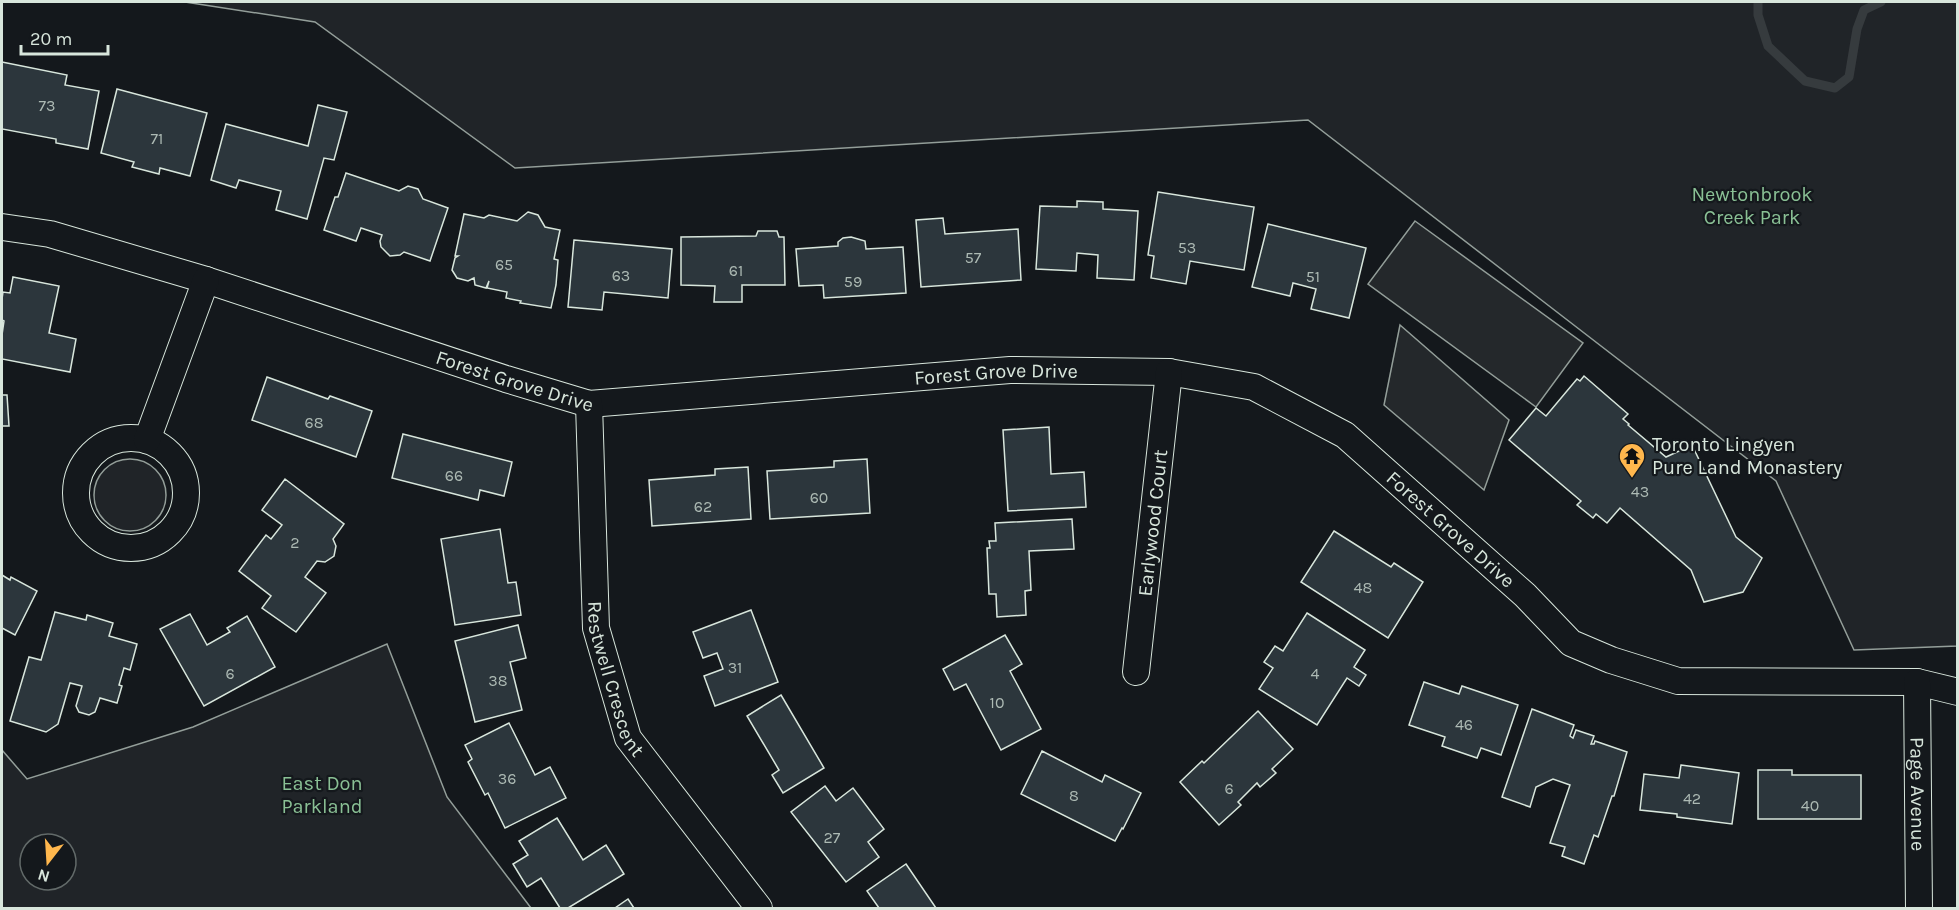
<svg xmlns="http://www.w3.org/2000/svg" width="1959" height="910" font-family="Karla,sans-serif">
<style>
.green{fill:#202428;stroke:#939e99;stroke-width:1.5;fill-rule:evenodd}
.parking{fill:#24282b;stroke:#939e99;stroke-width:1.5}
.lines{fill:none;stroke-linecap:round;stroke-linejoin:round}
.stream{stroke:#363b3e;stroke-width:9}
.building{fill:#2c363c;stroke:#d8e6dc;stroke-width:1.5}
.street-casing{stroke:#d8e6dc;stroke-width:28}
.street{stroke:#14181c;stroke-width:26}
.labels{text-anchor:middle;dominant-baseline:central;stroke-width:4.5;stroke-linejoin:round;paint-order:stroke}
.number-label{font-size:16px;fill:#adbab4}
.park-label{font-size:20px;fill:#8ac095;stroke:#14181c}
.street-label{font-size:20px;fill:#d8e6dc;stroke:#14181c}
.poi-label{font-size:20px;fill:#d8e6dc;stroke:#14181c;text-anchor:start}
</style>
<rect width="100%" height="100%" fill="#14181c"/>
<g class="green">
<path d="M 185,2 L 1957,2 L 1957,646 L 1854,650 L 1776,481 L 1308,120 L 515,168 L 315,22 Z"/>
<circle cx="130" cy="495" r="36"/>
<path d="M 387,644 L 447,797 L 531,908 L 2,908 L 2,750 L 27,779 L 193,727 ZM 30,844 L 66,844 L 66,880 L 30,880 Z"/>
</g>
<g class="parking">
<path d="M 1415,221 L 1583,343 L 1536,407 L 1368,284 Z"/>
<path d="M 1400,325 L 1509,420 L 1484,490 L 1384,405 Z"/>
</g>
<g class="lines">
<path class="stream" d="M 1758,2 L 1758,15 L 1768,46 L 1805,81 L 1835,88 L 1849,77 L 1857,29 L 1864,10 L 1881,2"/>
</g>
<g class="building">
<path d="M 2,62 L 67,75 L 65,85 L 99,91 L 88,149 L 56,143 L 56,139 L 2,129 Z"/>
<path d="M 117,89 L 207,113 L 190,176 L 160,168 L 159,174 L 132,167 L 134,162 L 101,153 Z"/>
<path d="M 318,105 L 347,112 L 334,160 L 324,158 L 307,219 L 276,210 L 281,191 L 239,180 L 236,188 L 211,180 L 226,124 L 308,146 Z"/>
<path d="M 346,173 L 399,191 L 408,186 L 418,189 L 423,199 L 448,208 L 430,261 L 404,252 L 400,255 L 390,256 L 381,247 L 380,241 L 382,235 L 361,228 L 356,241 L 324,230 L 335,197 L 338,197 Z"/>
<path d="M 1158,192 L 1254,207 L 1244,270 L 1190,261 L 1186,284 L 1151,278 L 1154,256 L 1148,255 Z"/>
<path d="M 1077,201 L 1103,202 L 1103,209 L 1138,211 L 1134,280 L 1097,278 L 1098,255 L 1077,253 L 1076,271 L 1036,269 L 1040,206 L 1077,207 Z"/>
<path d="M 528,212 L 538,215 L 545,227 L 560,230 L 554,259 L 558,260 L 556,285 L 551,308 L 520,303 L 521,301 L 506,298 L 507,292 L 487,288 L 489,281 L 486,288 L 475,285 L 474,278 L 468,281 L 457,278 L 452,270 L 455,258 L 458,256 L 455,256 L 464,214 L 484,218 L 489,215 L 517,221 Z"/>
<path d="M 943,218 L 945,234 L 1018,229 L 1021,280 L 921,287 L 916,220 Z"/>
<path d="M 1268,224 L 1366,248 L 1349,318 L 1311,309 L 1316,289 L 1293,283 L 1290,296 L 1252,287 Z"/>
<path d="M 758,231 L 777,231 L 779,237 L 784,237 L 785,285 L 742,285 L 742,302 L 714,302 L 715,286 L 681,285 L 681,237 L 756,236 Z"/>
<path d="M 851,237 L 865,241 L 866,249 L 903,247 L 906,293 L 824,298 L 823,285 L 799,286 L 796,249 L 838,246 L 838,242 L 843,238 Z"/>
<path d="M 574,240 L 672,249 L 668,298 L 604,292 L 602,310 L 568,307 Z"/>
<path d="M 13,277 L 59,286 L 49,333 L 76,339 L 70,372 L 2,359 L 2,335 L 4,321 L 2,320 L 2,299 L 3,292 L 10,293 Z"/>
<path d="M 1584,376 L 1628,414 L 1623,419 L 1629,424 L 1628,425 L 1666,457 L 1692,445 L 1736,537 L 1762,558 L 1743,592 L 1704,602 L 1691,570 L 1620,508 L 1607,523 L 1596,514 L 1593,518 L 1577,505 L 1581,501 L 1509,440 L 1536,408 L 1546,416 L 1577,379 L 1580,381 Z"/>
<path d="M 267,377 L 328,399 L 330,396 L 372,411 L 356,457 L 252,420 Z"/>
<path d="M 2,395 L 7,395 L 9,426 L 2,426 Z"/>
<path d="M 1049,427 L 1051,474 L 1084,472 L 1086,507 L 1008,511 L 1003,430 Z"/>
<path d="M 403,434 L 512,462 L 504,496 L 480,490 L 478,500 L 392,478 Z"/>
<path d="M 867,459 L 870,513 L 770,519 L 767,471 L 834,467 L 834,461 Z"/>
<path d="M 748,467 L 751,519 L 652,526 L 649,480 L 715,475 L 715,469 Z"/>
<path d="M 285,479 L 344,524 L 333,539 L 336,546 L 334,556 L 325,562 L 317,561 L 305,577 L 326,593 L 296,632 L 262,608 L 271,596 L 239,571 L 266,535 L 271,539 L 282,525 L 262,510 Z"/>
<path d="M 1072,519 L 1074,549 L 1029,551 L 1031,590 L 1025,591 L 1026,615 L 997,617 L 996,594 L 989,594 L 987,548 L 990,548 L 989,541 L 996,541 L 995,523 Z"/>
<path d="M 500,529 L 508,583 L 516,582 L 521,615 L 455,625 L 441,539 Z"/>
<path d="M 1334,531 L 1391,567 L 1394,563 L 1423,582 L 1388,638 L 1301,582 Z"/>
<path d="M 2,575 L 10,580 L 11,577 L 37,591 L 15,635 L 2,628 Z"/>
<path d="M 751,610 L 778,682 L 715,706 L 704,676 L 723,669 L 717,653 L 703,658 L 693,632 Z"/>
<path d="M 55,612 L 86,620 L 87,615 L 113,623 L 109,636 L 137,644 L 130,670 L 124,668 L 119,685 L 122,686 L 117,703 L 100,698 L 95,712 L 89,715 L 79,712 L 76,706 L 82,686 L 70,683 L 58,724 L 46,732 L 10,721 L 29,657 L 41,660 Z"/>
<path d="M 1307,613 L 1365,650 L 1354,667 L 1366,675 L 1359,686 L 1347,678 L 1317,725 L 1259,689 L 1273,668 L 1264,662 L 1275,646 L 1283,651 Z"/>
<path d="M 190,614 L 207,645 L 230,632 L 227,628 L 247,616 L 275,667 L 204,706 L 160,629 Z"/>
<path d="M 518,625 L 526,658 L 510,662 L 522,710 L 475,722 L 455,641 Z"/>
<path d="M 1005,635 L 1022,664 L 1010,671 L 1041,729 L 1001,750 L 966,684 L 954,690 L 943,669 Z"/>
<path d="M 1424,682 L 1459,694 L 1462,686 L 1518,705 L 1501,755 L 1481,748 L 1477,758 L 1442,746 L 1445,737 L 1409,725 Z"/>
<path d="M 781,695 L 824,768 L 783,793 L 772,775 L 779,770 L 747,716 Z"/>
<path d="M 1532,709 L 1574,725 L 1570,736 L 1573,738 L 1576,730 L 1594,736 L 1591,744 L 1594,744 L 1595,741 L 1627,752 L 1614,796 L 1612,796 L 1598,837 L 1594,835 L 1584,864 L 1562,856 L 1565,847 L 1550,843 L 1570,785 L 1553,779 L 1536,787 L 1530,807 L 1502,797 Z"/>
<path d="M 1258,711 L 1293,749 L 1272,769 L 1276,773 L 1260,787 L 1257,783 L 1238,802 L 1241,805 L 1219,825 L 1180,782 L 1202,761 L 1204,763 Z"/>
<path d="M 509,723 L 535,775 L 550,767 L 566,798 L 505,828 L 488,793 L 485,795 L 468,762 L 472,759 L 465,745 Z"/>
<path d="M 1042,751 L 1102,782 L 1105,775 L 1141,793 L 1123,829 L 1122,828 L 1115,841 L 1021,794 Z"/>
<path d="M 1681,765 L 1739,773 L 1732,824 L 1677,817 L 1677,814 L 1640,810 L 1644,774 L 1679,778 Z"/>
<path d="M 1758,770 L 1792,770 L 1792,775 L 1861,775 L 1861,819 L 1758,819 Z"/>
<path d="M 825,786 L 836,801 L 853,788 L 884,829 L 868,842 L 879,857 L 846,882 L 791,812 Z"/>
<path d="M 557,818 L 583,860 L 606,845 L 624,874 L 568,908 L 560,908 L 541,878 L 527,887 L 513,864 L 528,855 L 519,841 Z"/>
<path d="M 906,864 L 936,908 L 879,908 L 867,891 Z"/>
<path d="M 628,899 L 634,908 L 615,908 Z"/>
</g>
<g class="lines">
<g class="street-casing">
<g id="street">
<path id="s1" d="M 2,227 L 50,234 L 206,280 L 506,379 L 589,404 L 1010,370 L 1169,372 L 1254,387 L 1345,435 L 1525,595 L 1571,643 L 1611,660 L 1678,681 L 1917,682 L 1958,692"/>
<path id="s2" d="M 589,404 L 596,628 L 628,738 L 759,908"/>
<circle cx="131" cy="493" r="55"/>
<path d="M 147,440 L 206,280"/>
<path id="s3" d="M 1136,672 L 1169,372"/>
<path id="s4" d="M 1917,682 L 1919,908"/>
</g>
</g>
<use href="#street" class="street"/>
</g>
<defs>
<g id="temple-pin" transform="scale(1.35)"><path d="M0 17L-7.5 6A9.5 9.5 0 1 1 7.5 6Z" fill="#ffb74d" stroke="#14181c"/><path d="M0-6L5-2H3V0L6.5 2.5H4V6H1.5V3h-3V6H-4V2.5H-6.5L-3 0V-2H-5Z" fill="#111"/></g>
</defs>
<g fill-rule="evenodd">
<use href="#temple-pin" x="1632" y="456"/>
</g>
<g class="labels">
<g class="number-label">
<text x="47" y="105">73</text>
<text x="157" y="138">71</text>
<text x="1187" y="247">53</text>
<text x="973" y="257">57</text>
<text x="504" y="264">65</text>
<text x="736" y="270">61</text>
<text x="621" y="275">63</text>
<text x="1313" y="276">51</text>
<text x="853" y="281">59</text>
<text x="314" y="422">68</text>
<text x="454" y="475">66</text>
<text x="1640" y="491">43</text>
<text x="819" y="497">60</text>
<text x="703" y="506">62</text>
<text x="295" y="542">2</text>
<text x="1363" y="587">48</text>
<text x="735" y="667">31</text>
<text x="230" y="673">6</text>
<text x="1315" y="673">4</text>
<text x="498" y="680">38</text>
<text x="997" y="702">10</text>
<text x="1464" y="724">46</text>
<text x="507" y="778">36</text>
<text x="1229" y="788">6</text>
<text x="1074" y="795">8</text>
<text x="1692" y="798">42</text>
<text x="1810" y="805">40</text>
<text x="832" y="837">27</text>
</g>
<g class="park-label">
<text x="1752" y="194">Newtonbrook<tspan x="1752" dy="23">Creek Park</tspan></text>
<text x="322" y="783">East Don<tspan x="322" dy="23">Parkland</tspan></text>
</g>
<g class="street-label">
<text stroke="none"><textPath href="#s1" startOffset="1022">Forest Grove Drive</textPath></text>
<text stroke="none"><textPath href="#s1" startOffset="536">Forest Grove Drive</textPath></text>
<text stroke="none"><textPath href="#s3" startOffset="150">Earlywood Court</textPath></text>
<text stroke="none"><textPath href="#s1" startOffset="1526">Forest Grove Drive</textPath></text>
<text stroke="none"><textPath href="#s2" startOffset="278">Restwell Crescent</textPath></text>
<text stroke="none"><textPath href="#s4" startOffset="112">Page Avenue</textPath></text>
</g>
<g class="poi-label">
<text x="1652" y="444">Toronto Lingyen<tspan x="1652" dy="23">Pure Land Monastery</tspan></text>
</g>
</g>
<rect width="1959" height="910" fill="none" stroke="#d8e6dc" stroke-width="6"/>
<g transform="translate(48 862) rotate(197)"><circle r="28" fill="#14181c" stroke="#626a69" stroke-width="1.5"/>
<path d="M0-4.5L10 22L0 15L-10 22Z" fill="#ffb74d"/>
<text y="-9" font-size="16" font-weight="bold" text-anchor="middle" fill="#d8e6dc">N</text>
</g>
<path d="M21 45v9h87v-9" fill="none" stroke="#d8e6dc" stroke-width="3"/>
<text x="30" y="45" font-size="18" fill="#d8e6dc" stroke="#14181c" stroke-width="4.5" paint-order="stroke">20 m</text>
</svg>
